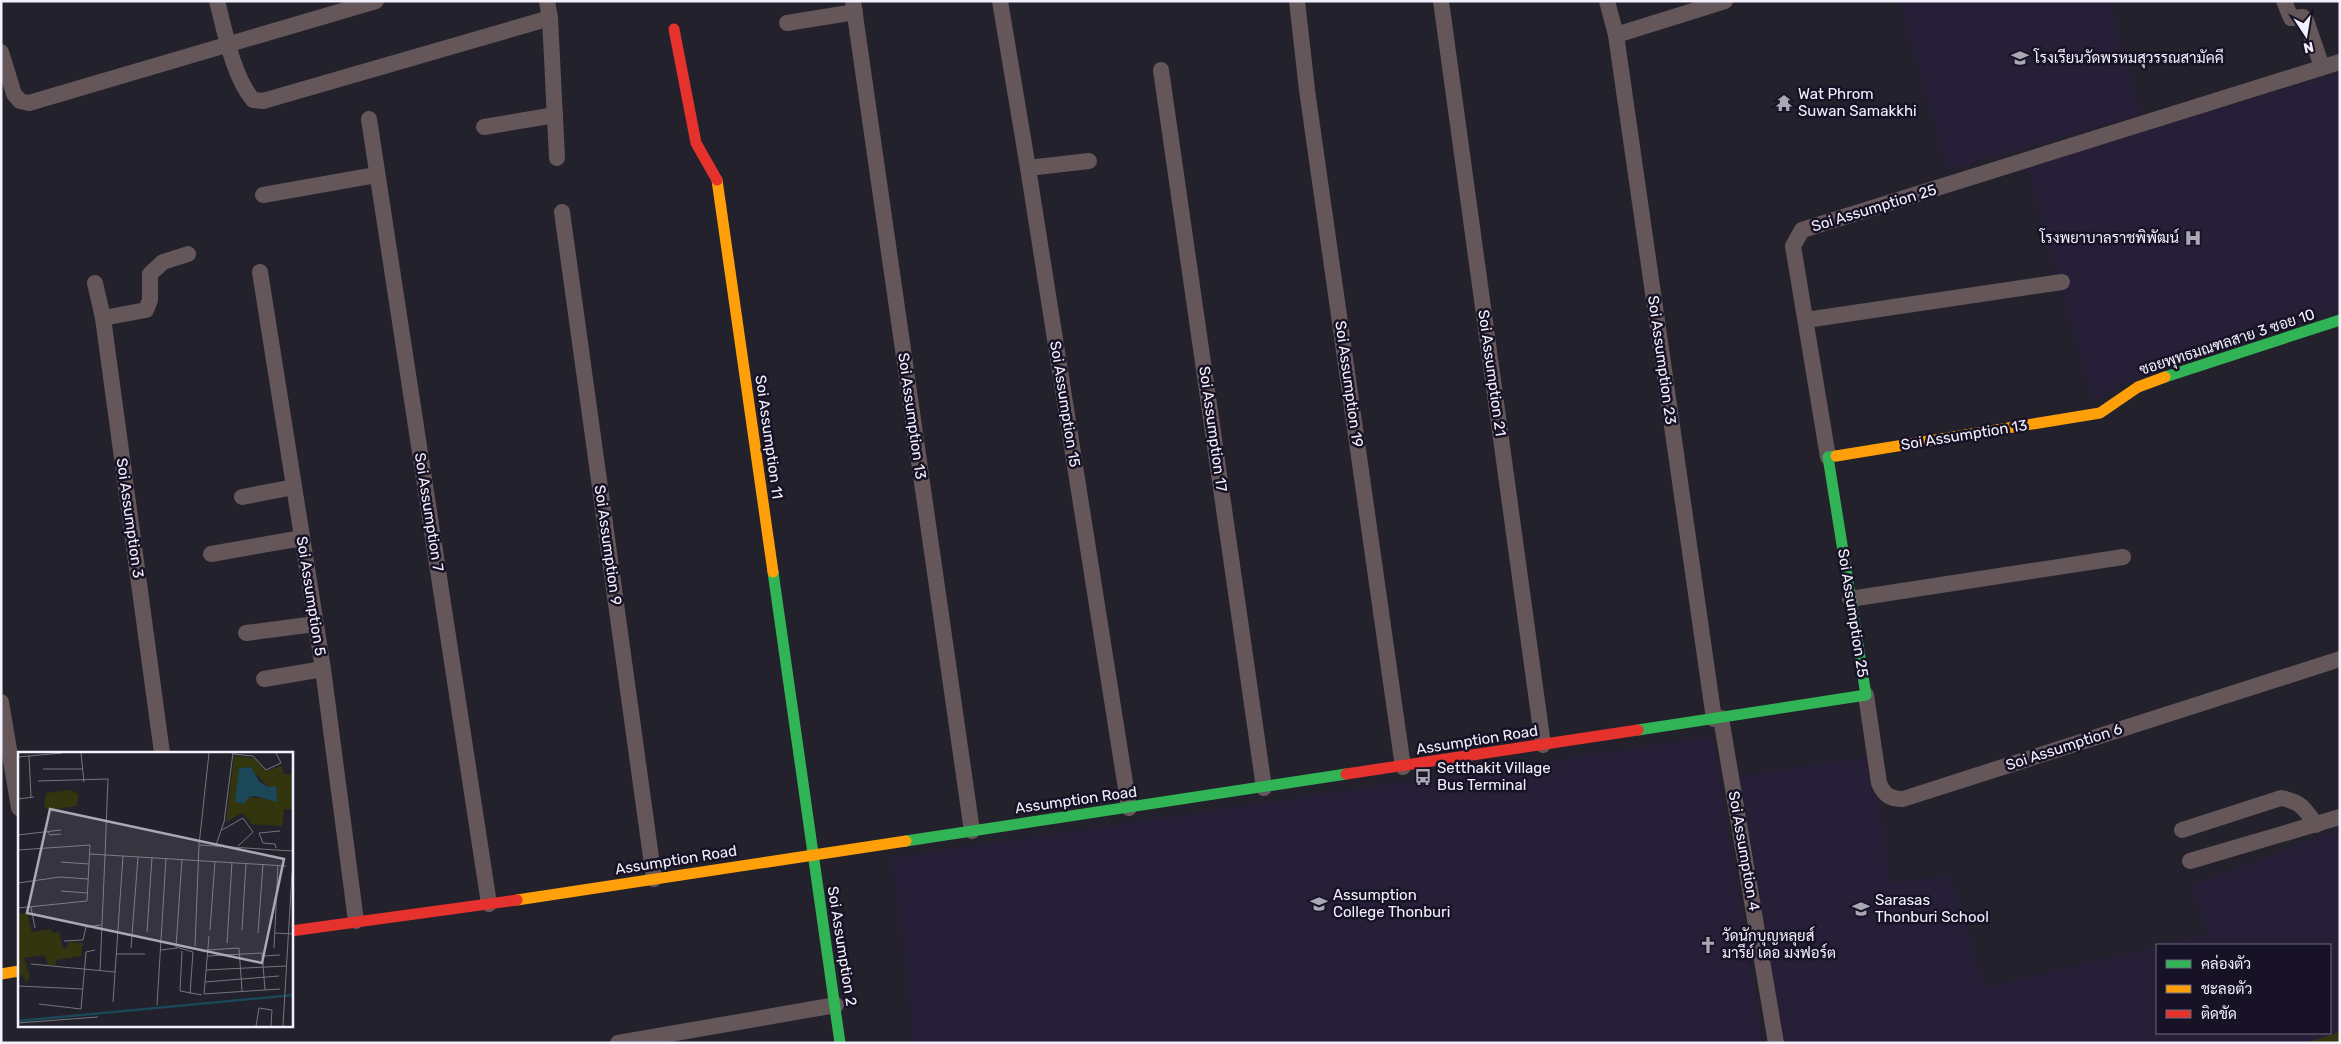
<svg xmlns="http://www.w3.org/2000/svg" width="2341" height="1044" font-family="Rubik,Sarabun,sans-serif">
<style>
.built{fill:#261f37}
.green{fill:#33350e}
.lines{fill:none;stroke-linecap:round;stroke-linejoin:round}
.street{stroke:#645659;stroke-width:16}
.fast{stroke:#30b455;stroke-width:11}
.slow{stroke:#ff9f0a;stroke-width:11}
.jam{stroke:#e5322d;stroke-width:11}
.labels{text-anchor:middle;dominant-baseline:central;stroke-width:5;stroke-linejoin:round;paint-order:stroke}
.poi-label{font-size:15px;fill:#f3f1fd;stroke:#171226;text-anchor:start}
.street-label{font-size:15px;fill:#f3f1fd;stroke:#171226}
.inset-river{fill:none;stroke:#1b4759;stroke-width:2.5}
.inset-road{fill:none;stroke:#76747f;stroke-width:1}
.view{fill:#aaa8b4;fill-opacity:0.15;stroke:#aaa8b4;stroke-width:2.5}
.inset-edge{fill:none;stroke:#f3f1fd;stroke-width:2.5}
</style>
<rect width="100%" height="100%" fill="#23212b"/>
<g class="built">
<path d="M 1899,1 L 2110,1 L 2141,114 L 1947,170 Z"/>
<path d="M 2340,72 L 2340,310 L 2132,379 L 2093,402 L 2027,167 Z"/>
<path d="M 1708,737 L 1713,740 L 1763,1043 L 912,1043 L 908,978 L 891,858 Z"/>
<path d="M 1872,756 L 1891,883 L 1950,876 L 1986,987 L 2157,946 L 2157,1033 L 2330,1033 L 2330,945 L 2158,945 L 2208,933 L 2191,885 L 2336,830 L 2340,842 L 2340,1043 L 1784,1043 L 1740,776 Z"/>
</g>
<path class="green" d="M 2340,1032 L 2340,1043 L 2306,1043 Z"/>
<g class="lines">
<g class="street">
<path d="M 217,1 C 225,32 233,76 253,100 L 263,101 L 550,18"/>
<path d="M 547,1 L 550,18 L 557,158"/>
<path d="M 853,1 L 972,831"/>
<path d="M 1000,1 L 1028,168 L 1129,808"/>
<path d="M 1297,1 L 1307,90 L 1403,767"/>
<path d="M 1441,1 L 1543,745"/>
<path d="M 1607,1 L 1616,35 L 1714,719"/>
<path d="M 2284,1 L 2291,18 L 2303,17 L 2306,20 L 2322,67"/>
<path d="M 787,23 L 855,12"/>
<path d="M 1616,35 L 1725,1"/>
<path d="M 1,52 L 14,94 L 20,101 L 29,103 L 376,1"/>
<path d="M 1161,70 L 1264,788"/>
<path d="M 369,119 L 489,904"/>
<path d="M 484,127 L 555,115"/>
<path d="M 1028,168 L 1089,161"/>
<path d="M 263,195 L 376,175"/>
<path d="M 562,212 L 654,879"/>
<path d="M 260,272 L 323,669 L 356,921"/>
<path d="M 95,283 L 103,318 L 162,753"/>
<path d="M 103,318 L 146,310 L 150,300 L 150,274 L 163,262 L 188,254"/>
<path d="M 1806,320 L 2062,282"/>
<path d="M 1828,457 L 1793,246 L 1802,230 L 2340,62"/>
<path d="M 242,497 L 294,487"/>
<path d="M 211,554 L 302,538"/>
<path d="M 1850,599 L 2123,557"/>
<path d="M 246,633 L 315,624"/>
<path d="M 264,679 L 323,669"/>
<path d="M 1866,695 L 1879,783 C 1884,795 1890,799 1903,799 L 2340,659"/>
<path d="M 1,702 L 19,808"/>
<path d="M 1721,718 L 1776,1043"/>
<path d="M 2182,830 L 2281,798 C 2302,802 2305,809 2316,825"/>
<path d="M 2190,861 L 2340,817"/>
<path d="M 618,1043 L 836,1005"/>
</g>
<g class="fast">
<path d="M 2165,377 L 2340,320"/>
<path d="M 773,572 L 840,1043"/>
<path d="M 1638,730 L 1866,695 L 1828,457 L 1836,456"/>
<path d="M 906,841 L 1346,774"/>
</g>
<g class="slow">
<path d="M 717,180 L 773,572"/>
<path d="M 1836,456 L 2100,413 L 2138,387 L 2165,377"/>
<path d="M 517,900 L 906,841"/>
<path d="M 1,974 L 19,971"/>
</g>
<g class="jam">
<path d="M 674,29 L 696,143 L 717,180"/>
<path d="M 1346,774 L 1638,730"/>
<path d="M 291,931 L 517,900"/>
</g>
</g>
<defs>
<g id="school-bare" transform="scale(1.35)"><path d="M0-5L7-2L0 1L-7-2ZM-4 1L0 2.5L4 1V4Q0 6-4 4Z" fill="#aaa8b4" stroke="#171226" stroke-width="2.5" paint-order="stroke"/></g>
<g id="temple-bare" transform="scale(1.35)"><path d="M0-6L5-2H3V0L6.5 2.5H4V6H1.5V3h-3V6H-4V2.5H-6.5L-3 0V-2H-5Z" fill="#aaa8b4" stroke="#171226" stroke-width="2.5" paint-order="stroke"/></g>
<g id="hospital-bare" transform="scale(1.35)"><path d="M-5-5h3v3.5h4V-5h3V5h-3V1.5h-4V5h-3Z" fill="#aaa8b4" stroke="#171226" stroke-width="2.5" paint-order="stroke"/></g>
<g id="bus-bare" transform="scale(1.35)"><path d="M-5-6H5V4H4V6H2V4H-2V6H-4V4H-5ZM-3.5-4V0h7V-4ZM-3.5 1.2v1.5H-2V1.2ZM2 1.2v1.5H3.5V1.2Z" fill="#aaa8b4" stroke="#171226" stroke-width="2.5" paint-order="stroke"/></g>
<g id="church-bare" transform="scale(1.35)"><path d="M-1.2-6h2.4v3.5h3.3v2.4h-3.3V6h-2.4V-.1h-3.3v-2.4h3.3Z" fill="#aaa8b4" stroke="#171226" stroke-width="2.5" paint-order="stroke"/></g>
</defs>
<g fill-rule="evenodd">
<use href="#school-bare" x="2020" y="58"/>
<use href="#temple-bare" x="1784" y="103"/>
<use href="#hospital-bare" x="2193" y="238"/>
<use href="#bus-bare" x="1423" y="777"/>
<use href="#school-bare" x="1319" y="904"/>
<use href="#school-bare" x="1861" y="909"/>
<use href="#church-bare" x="1708" y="945"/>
</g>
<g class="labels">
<g class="poi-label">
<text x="2034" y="58">โรงเรียนวัดพรหมสุวรรณสามัคคี</text>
<text x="1798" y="94">Wat Phrom<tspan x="1798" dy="17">Suwan Samakkhi</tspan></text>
<text x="2179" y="238" text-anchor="end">โรงพยาบาลราชพิพัฒน์</text>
<text x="1437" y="768">Setthakit Village<tspan x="1437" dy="17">Bus Terminal</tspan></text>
<text x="1333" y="895">Assumption<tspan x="1333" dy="17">College Thonburi</tspan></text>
<text x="1875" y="900">Sarasas<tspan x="1875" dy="17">Thonburi School</tspan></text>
<text x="1722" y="936">วัดนักบุญหลุยส์<tspan x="1722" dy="17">มารีย์ เดอ มงฟอร์ต</tspan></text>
</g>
<g class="street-label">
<text transform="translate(1874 208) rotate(-17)">Soi Assumption 25</text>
<text transform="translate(2227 342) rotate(-18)">ซอยพุทธมณฑลสาย 3 ซอย 10</text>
<text transform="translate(1662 360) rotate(82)">Soi Assumption 23</text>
<text transform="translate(1492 373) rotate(82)">Soi Assumption 21</text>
<text transform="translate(1349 384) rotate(82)">Soi Assumption 19</text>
<text transform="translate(1065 404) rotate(81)">Soi Assumption 15</text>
<text transform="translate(912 416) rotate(82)">Soi Assumption 13</text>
<text transform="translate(1213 429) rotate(82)">Soi Assumption 17</text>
<text transform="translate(1964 435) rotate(-9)">Soi Assumption 13</text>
<text transform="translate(769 437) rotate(82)">Soi Assumption 11</text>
<text transform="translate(429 512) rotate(81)">Soi Assumption 7</text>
<text transform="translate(130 518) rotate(82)">Soi Assumption 3</text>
<text transform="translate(608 545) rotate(82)">Soi Assumption 9</text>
<text transform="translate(311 596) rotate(81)">Soi Assumption 5</text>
<text transform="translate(1853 613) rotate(81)">Soi Assumption 25</text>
<text transform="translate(1477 740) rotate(-9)">Assumption Road</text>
<text transform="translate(2064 747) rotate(-18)">Soi Assumption 6</text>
<text transform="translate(1076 800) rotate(-8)">Assumption Road</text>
<text transform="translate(1744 851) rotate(80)">Soi Assumption 4</text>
<text transform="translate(676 860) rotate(-9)">Assumption Road</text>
<text transform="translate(842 946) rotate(81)">Soi Assumption 2</text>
</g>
</g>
<g transform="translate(18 752)">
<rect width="275" height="275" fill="#23212b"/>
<path d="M 216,4 L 237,6 L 248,19 L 264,14 L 265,22 L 272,23 L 275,17 L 275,57 L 266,57 L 264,74 L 234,72 L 224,61 L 208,70 ZM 237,21 L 257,42 L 247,47 L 231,45 L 225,52 L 219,45 ZM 53,38 L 60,42 L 59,54 L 31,58 L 26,54 L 28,41 ZM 9,161 L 14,180 L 33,177 L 34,181 L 41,180 L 45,196 L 49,196 L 50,190 L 65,191 L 63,204 L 38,208 L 38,213 L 30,213 L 27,203 L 6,206 L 12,224 L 8,230 L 4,223 L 0,223 L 0,162 Z" fill="#33350e" fill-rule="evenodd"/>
<path d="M 233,15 L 241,29 L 250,35 L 258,34 L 259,50 L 237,44 L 231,45 L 226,52 L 217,50 L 221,16 Z" fill="#1b4759"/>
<path class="inset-river" d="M 0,269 L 275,243"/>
<path class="inset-road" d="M 63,1 L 66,30M 215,2 L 235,4 L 248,18 L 263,11 L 258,1M 11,4 L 13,45M 0,5 L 44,1M 25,17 L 65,17M 20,29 L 90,27 L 87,103M 0,47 L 16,45M 204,78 L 225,66 L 235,80 L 220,94M 29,79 L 32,83 L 43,82M 0,83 L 43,78M 182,93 L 274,99M 198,93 L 206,70 L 215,1M 258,96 L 257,92 L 245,91 L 241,81 L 262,79M 0,98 L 72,93 L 69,149 L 0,156M 72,102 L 268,114M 164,107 L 158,195 L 175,200 L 172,242M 43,110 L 71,112M 0,131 L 42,125 L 70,127M 43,139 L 69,141M 13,155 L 17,176M 192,178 L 197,109M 224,178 L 228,111M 129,180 L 134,105M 240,181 L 245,112M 257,181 L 275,182M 191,184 L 186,242 L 262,237M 46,189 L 65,188 L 68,175 L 83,173M 209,191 L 214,110M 177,194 L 181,93 L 191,1M 113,196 L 120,105M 256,196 L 260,113M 143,198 L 159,196M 189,198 L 221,196 L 224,239M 164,199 L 162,239 L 184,243M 98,202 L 127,202M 189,204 L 244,201 L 247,238M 245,204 L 262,203M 13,212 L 97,220M 188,218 L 268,214M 82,219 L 87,103M 187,230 L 261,224M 0,234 L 65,237M 95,250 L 105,104M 21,252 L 63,257 L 68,200 L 77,198M 139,253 L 148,106M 0,271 L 80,265M 238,274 L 241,256 L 254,258 L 253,274M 265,274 L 274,121"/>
<path class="view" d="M 32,57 L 266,107 L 244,211 L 9,161 Z"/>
<rect width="275" height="275" class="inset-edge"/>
</g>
<rect width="2341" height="1044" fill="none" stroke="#f3f1fd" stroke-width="5"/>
<rect x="2156" y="944" width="175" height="90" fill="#171226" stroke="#6f6b7c"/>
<rect x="2166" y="960" width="25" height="8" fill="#30b455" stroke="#6f6b7c"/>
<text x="2201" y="969" font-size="15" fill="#f3f1fd">คล่องตัว</text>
<rect x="2166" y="985" width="25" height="8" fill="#ff9f0a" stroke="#6f6b7c"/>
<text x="2201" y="994" font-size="15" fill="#f3f1fd">ชะลอตัว</text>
<rect x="2166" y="1010" width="25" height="8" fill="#e5322d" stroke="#6f6b7c"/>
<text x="2201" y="1019" font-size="15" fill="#f3f1fd">ติดขัด</text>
<g transform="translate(2306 35) rotate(168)" stroke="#171226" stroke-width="4" paint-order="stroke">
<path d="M0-4L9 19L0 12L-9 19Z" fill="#f3f1fd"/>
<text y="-8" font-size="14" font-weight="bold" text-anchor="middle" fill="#f3f1fd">N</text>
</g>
</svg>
